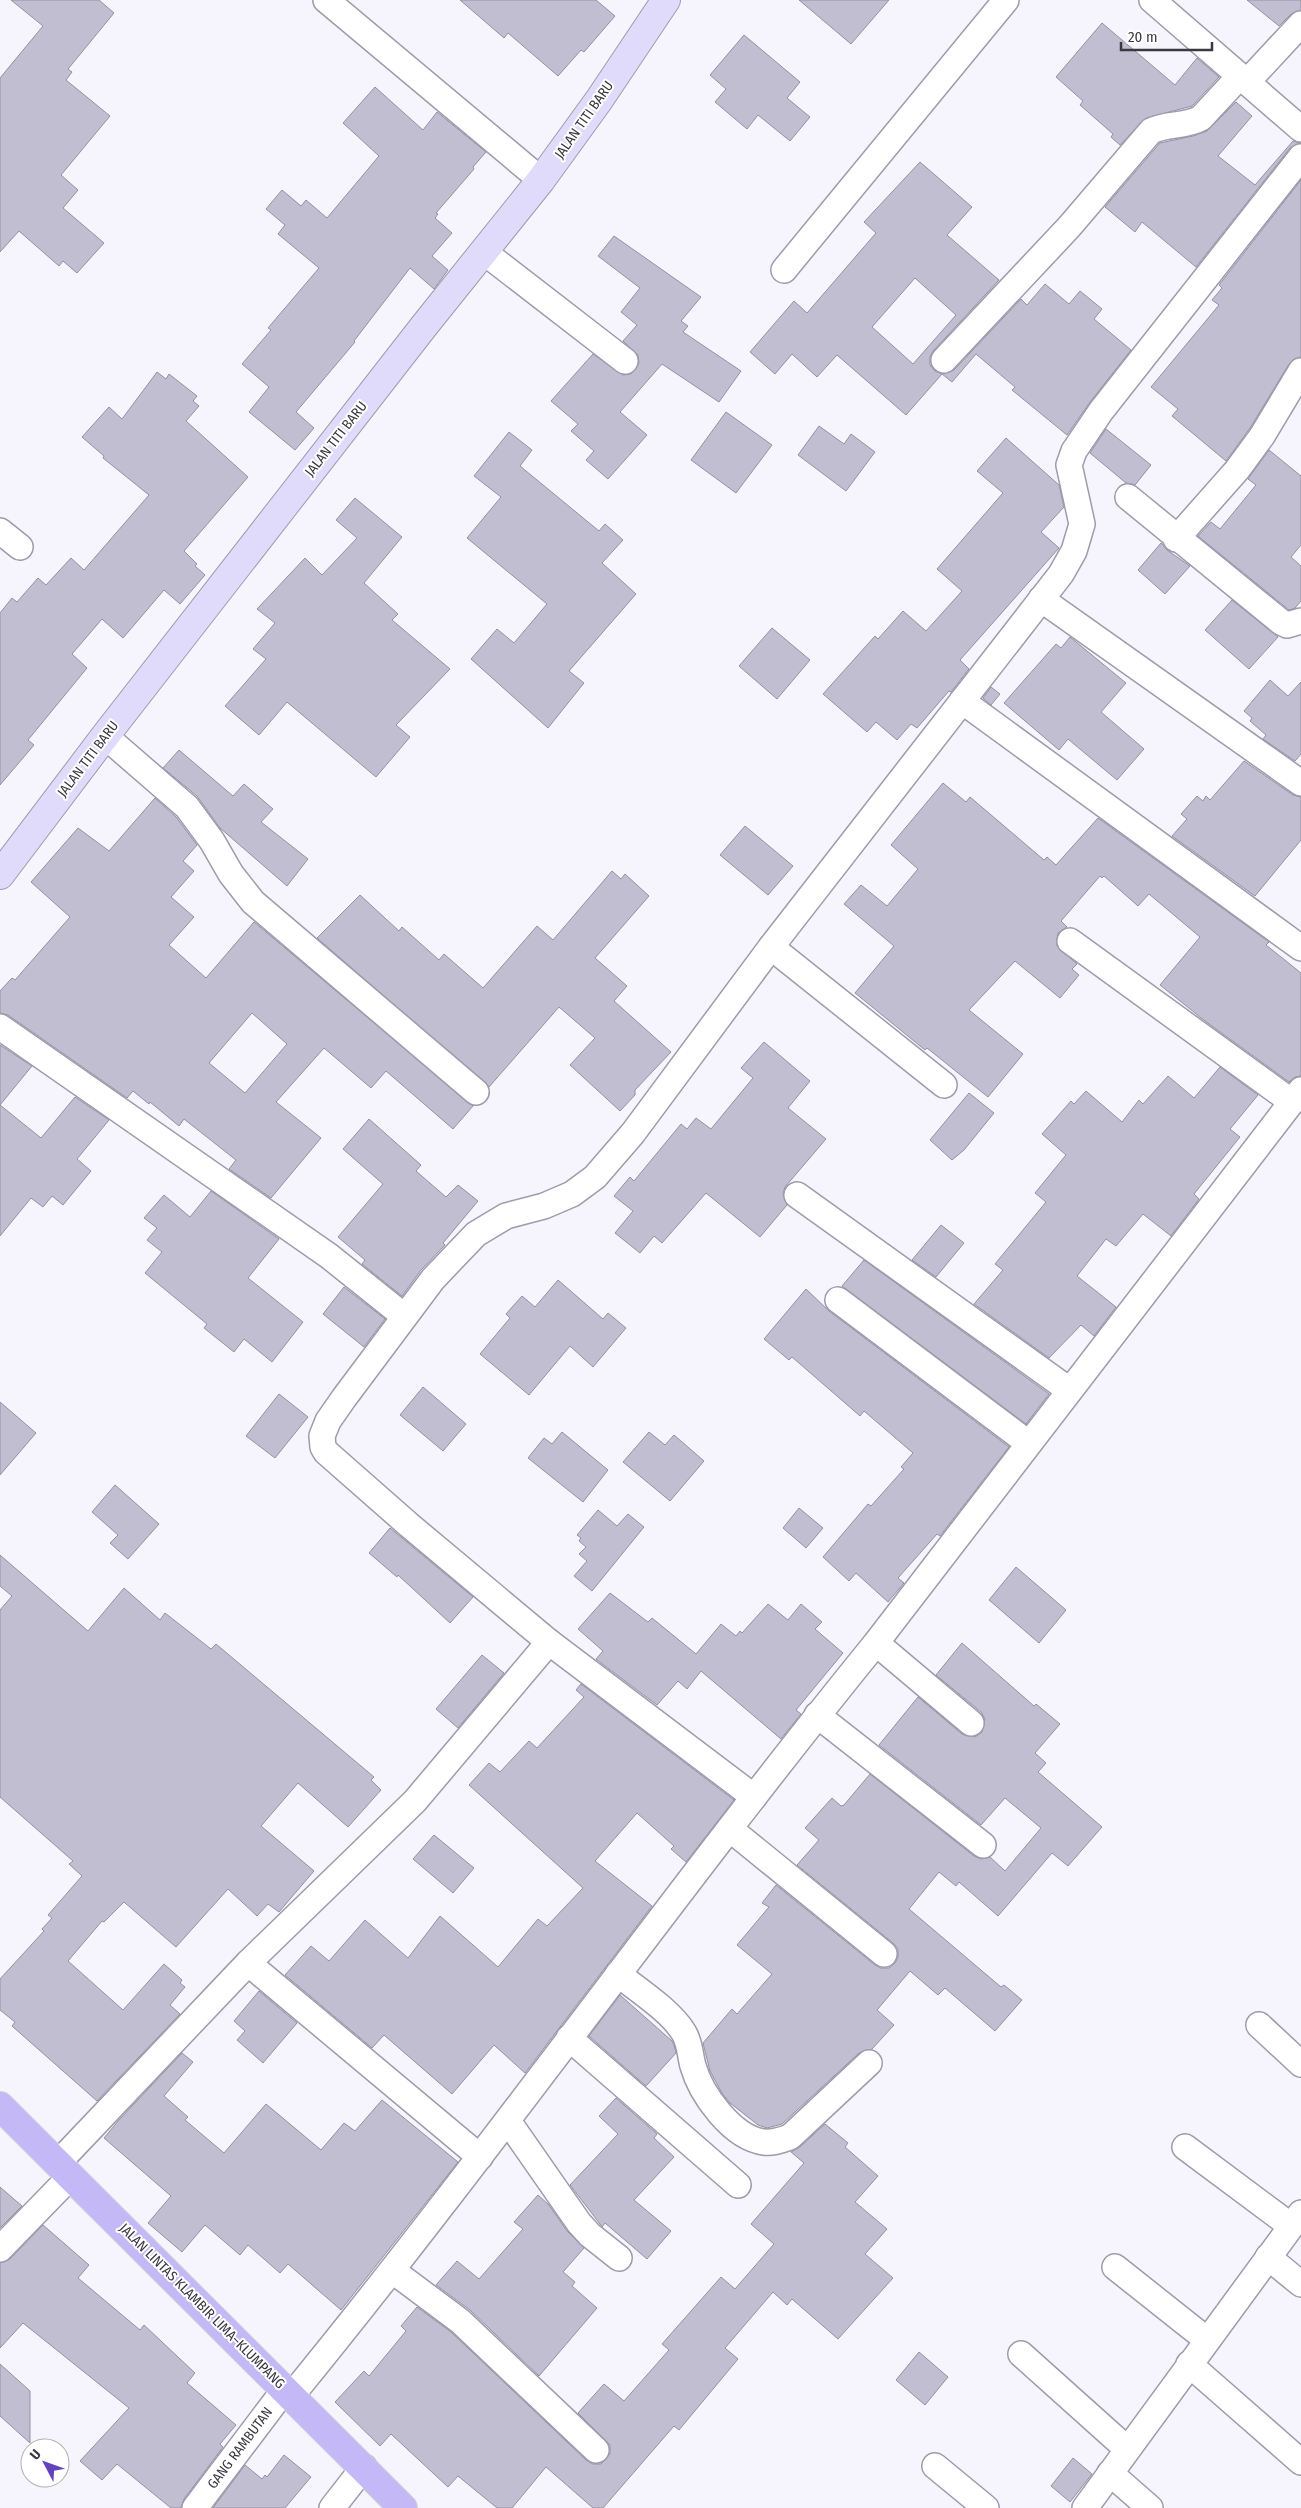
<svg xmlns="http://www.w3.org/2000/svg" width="1301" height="2508" font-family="'Fira Sans Condensed',sans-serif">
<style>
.building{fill:#c0bed0;stroke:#9391a2;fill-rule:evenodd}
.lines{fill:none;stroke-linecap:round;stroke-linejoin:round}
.street-casing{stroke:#9d9bac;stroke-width:28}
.secondary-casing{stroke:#9d9bac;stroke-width:30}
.primary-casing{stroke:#d4d3d5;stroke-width:30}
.street{stroke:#fff;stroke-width:25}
.secondary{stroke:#e1dbfb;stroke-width:28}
.primary{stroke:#c4b8f7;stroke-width:28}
.labels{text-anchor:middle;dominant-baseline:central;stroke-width:4;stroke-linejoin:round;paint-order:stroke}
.street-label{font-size:14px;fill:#3a3941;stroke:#fff}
</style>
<rect width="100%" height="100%" fill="#f6f5fd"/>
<g class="building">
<path d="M 11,0 L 99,0 L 114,13 L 68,69 L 72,72 L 66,80 L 110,116 L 61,175 L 78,190 L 63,208 L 104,243 L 77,273 L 63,261 L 59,266 L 19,231 L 0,252 L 0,78 L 43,26 Z"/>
<path d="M 460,0 L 596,0 L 615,16 L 584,52 L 581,50 L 558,76 L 508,33 L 504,38 Z"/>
<path d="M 799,0 L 889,0 L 851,44 Z"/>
<path d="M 1247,0 L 1301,0 L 1301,10 L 1291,14 L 1279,26 Z"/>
<path d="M 1102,23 L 1175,85 L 1197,58 L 1219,77 L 1192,106 L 1146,118 L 1120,145 L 1111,137 L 1113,134 L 1080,105 L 1083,101 L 1056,77 Z"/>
<path d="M 744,35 L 800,82 L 787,98 L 810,117 L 790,141 L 758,115 L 747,129 L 715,102 L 726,89 L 710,75 Z"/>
<path d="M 375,87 L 423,130 L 437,112 L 486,152 L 473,167 L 474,169 L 436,213 L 438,214 L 435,218 L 452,233 L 432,256 L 448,270 L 434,289 L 410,268 L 354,341 L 355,342 L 296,412 L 314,428 L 295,450 L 249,412 L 269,387 L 242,364 L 271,330 L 268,328 L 319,268 L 278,234 L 285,225 L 266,209 L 282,190 L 301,206 L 306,200 L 327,218 L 379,156 L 343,123 Z"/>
<path d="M 1236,102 L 1252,116 L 1218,156 L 1255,185 L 1293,141 L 1300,143 L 1290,148 L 1196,267 L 1142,222 L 1135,232 L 1105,207 L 1160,143 L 1193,136 L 1207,131 Z"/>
<path d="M 920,162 L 972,207 L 947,235 L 999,280 L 933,351 L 930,357 L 930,365 L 935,371 L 942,374 L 906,415 L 837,355 L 817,377 L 792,354 L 775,374 L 750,352 L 794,301 L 807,313 L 876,233 L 864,222 ZM 915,278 L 956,315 L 913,364 L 872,327 Z"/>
<path d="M 1301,180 L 1301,357 L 1294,359 L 1289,364 L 1250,428 L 1226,461 L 1172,416 L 1178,409 L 1151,387 L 1219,305 L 1212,300 L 1222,288 L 1219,285 Z"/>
<path d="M 614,236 L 701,297 L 681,321 L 688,326 L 683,332 L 741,371 L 719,402 L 662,364 L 620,412 L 647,435 L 608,479 L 586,460 L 594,451 L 571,431 L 578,424 L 551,401 L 593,354 L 623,375 L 631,374 L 639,363 L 638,355 L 623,341 L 637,325 L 621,312 L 640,288 L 598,256 Z"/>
<path d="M 1045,284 L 1069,304 L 1080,291 L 1102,309 L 1094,319 L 1131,350 L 1090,402 L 1067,435 L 1012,390 L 1015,387 L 976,354 L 952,382 L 942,374 L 954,370 L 1021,299 L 1027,305 Z"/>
<path d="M 157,372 L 166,379 L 169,374 L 197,396 L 193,401 L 199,406 L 186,421 L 248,477 L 184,551 L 197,564 L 195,566 L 205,575 L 180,604 L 164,590 L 123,638 L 102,619 L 72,654 L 87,668 L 28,740 L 34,745 L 0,785 L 0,613 L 12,598 L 17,602 L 38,578 L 46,585 L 71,558 L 84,570 L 149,495 L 103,458 L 104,456 L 82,437 L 109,407 L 122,419 Z"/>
<path d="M 726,412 L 772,445 L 736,493 L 691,460 Z"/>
<path d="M 819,426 L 844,444 L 851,434 L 875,452 L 846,491 L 798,455 Z"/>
<path d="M 1106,429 L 1151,465 L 1135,485 L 1126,483 L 1090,453 Z"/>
<path d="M 509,432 L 532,450 L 520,466 L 599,531 L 605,524 L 623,540 L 602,563 L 636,594 L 569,671 L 584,683 L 548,728 L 471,659 L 497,629 L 514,643 L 547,604 L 467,538 L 501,497 L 474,476 Z"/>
<path d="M 1006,438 L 1059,485 L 1064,507 L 1041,532 L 1059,548 L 960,660 L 969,669 L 951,692 L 949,691 L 917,728 L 911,724 L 897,740 L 876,722 L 867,732 L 823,694 L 875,636 L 878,639 L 903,611 L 926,631 L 962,591 L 937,569 L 1003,493 L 977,471 Z"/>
<path d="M 1269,450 L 1301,476 L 1301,545 L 1291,557 L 1301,566 L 1301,601 L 1295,608 L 1289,610 L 1198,536 L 1211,522 L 1220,529 L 1256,485 L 1248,479 Z"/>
<path d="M 355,498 L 402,537 L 364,583 L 398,614 L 392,620 L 450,669 L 396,725 L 410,737 L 376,777 L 287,702 L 259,735 L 225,706 L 266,659 L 253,649 L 275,623 L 257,609 L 305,558 L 322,575 L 357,538 L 336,520 Z"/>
<path d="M 1161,543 L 1167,550 L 1190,566 L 1165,594 L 1138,570 Z"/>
<path d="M 1232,600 L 1278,637 L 1249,669 L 1205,630 Z"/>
<path d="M 772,628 L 810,660 L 777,699 L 739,666 Z"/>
<path d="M 1070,637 L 1126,683 L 1101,712 L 1144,749 L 1117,780 L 1068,739 L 1059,750 L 1004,703 L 1056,644 L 1061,648 Z"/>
<path d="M 1270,680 L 1288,696 L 1301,682 L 1301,754 L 1295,761 L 1263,739 L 1266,735 L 1250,721 L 1252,718 L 1244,711 Z"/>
<path d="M 991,687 L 1000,694 L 991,705 L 983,698 Z"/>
<path d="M 179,750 L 233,796 L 244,784 L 273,809 L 261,822 L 308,859 L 287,886 L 220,828 L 197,796 L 163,768 Z"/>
<path d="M 1244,761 L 1293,795 L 1301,797 L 1301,840 L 1255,896 L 1172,836 L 1187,819 L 1181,814 L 1197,796 L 1203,801 L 1206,796 L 1210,800 Z"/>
<path d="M 943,783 L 966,802 L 970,797 L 1044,860 L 1047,857 L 1056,865 L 1098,818 L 1269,942 L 1266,945 L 1301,973 L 1301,1076 L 1295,1077 L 1289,1082 L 1205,1021 L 1160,985 L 1200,937 L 1149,894 L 1138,906 L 1104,876 L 1102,878 L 1100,876 L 1061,921 L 1067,927 L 1058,933 L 1057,946 L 1077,964 L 1072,969 L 1079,975 L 1060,998 L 1015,961 L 969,1010 L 1023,1054 L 988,1097 L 927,1048 L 925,1050 L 898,1028 L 855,993 L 894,946 L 844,904 L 861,885 L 887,906 L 918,869 L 891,845 Z"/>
<path d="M 155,798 L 176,817 L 197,845 L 183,861 L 194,871 L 171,897 L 194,917 L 169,945 L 206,978 L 254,922 L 473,1106 L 453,1129 L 386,1071 L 371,1088 L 324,1048 L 276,1102 L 321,1138 L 271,1198 L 229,1169 L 236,1160 L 184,1119 L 179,1126 L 150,1102 L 149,1104 L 133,1091 L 127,1098 L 8,1015 L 0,1013 L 0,991 L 12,978 L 15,980 L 70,917 L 31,882 L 78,828 L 109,851 ZM 252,1013 L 287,1044 L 245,1093 L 209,1063 Z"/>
<path d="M 745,826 L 793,866 L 768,895 L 720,855 Z"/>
<path d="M 612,871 L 621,879 L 625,874 L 649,896 L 595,958 L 627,986 L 614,1001 L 671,1052 L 635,1090 L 635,1095 L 620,1111 L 570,1065 L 595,1038 L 559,1007 L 489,1087 L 317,938 L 360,895 L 399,931 L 402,927 L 439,960 L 444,954 L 483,988 L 537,926 L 553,940 Z"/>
<path d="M 764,1042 L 810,1081 L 788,1108 L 826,1139 L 785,1187 L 783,1194 L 787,1205 L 760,1237 L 706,1193 L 662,1243 L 654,1236 L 640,1253 L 615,1233 L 633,1211 L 614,1196 L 630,1177 L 634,1181 L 681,1124 L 687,1129 L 696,1118 L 711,1129 L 753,1078 L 741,1068 Z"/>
<path d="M 0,1045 L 32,1066 L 0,1105 Z"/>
<path d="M 1220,1067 L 1258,1095 L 1230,1129 L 1240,1137 L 1194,1194 L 1199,1199 L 1171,1236 L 1143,1214 L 1116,1246 L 1106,1239 L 1077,1276 L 1116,1307 L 1094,1336 L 1081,1325 L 1049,1358 L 974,1304 L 1003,1270 L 995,1264 L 1046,1202 L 1035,1193 L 1066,1155 L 1042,1134 L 1071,1101 L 1074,1104 L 1086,1091 L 1122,1122 L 1139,1100 L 1143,1104 L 1168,1076 L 1194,1098 Z"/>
<path d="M 969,1093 L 994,1113 L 964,1150 L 952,1160 L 930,1140 Z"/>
<path d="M 75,1097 L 109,1120 L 77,1159 L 91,1171 L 63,1205 L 52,1196 L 43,1207 L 31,1198 L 0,1236 L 0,1105 L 41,1138 Z"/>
<path d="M 369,1119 L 421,1165 L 416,1171 L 446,1197 L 458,1185 L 478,1201 L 443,1243 L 445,1245 L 421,1270 L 402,1296 L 362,1264 L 365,1260 L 338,1237 L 383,1184 L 343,1149 Z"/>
<path d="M 211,1191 L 279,1239 L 248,1278 L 303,1322 L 272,1362 L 244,1339 L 234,1352 L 204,1328 L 207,1324 L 145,1273 L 162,1252 L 147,1240 L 157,1228 L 144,1218 L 164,1195 L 190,1217 Z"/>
<path d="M 941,1225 L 964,1243 L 936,1277 L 912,1260 Z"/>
<path d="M 864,1260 L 1049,1394 L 1026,1424 L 842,1286 Z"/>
<path d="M 558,1280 L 603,1319 L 608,1313 L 626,1328 L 593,1367 L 570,1346 L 529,1395 L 480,1354 L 510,1318 L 506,1314 L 522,1296 L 535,1307 Z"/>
<path d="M 344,1287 L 385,1319 L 364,1347 L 323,1314 Z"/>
<path d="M 806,1289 L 829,1311 L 1009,1447 L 940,1536 L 937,1534 L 898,1578 L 904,1583 L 888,1602 L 856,1573 L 849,1581 L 823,1557 L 868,1504 L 871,1506 L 904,1469 L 901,1467 L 913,1453 L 864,1411 L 860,1416 L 792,1357 L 789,1360 L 764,1339 Z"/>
<path d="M 423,1387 L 466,1424 L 443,1451 L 400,1415 Z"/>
<path d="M 279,1394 L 308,1417 L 275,1458 L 246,1436 Z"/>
<path d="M 0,1402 L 36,1433 L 0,1475 Z"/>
<path d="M 562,1432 L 608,1470 L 583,1502 L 528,1458 L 544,1438 L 552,1444 Z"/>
<path d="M 649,1432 L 665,1445 L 674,1435 L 704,1461 L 670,1501 L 623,1462 Z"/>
<path d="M 115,1485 L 159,1524 L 128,1559 L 110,1543 L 118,1535 L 92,1512 Z"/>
<path d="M 799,1508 L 823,1528 L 806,1548 L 783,1528 Z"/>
<path d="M 598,1510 L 617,1526 L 628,1514 L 644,1527 L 592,1591 L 574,1576 L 587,1561 L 579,1554 L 586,1547 L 579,1541 L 581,1538 L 577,1535 Z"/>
<path d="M 390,1528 L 473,1597 L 450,1623 L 398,1575 L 397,1577 L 369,1553 Z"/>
<path d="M 0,1555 L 88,1631 L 124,1588 L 160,1620 L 165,1613 L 211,1649 L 216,1644 L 374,1777 L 371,1780 L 381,1790 L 348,1827 L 298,1783 L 261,1826 L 314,1871 L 279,1912 L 268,1904 L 257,1916 L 228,1889 L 176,1947 L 124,1902 L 104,1922 L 102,1921 L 68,1961 L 123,2010 L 164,1964 L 182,1980 L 180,1983 L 185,1987 L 170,2005 L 180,2014 L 97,2101 L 12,2026 L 15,2022 L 0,2010 L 0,1979 L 44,1931 L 42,1929 L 52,1918 L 48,1915 L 82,1876 L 69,1864 L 73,1861 L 0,1797 L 0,1610 L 12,1596 L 0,1586 Z"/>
<path d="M 1016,1567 L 1066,1610 L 1039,1643 L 989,1600 Z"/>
<path d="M 610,1593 L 648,1622 L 652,1618 L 696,1654 L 721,1624 L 736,1636 L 740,1631 L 742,1633 L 768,1604 L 788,1620 L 801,1604 L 822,1622 L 815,1629 L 843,1653 L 796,1710 L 801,1714 L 781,1739 L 701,1671 L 687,1689 L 678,1681 L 657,1705 L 601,1663 L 596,1659 L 603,1651 L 578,1629 Z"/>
<path d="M 962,1643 L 1034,1706 L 1036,1704 L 1060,1724 L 1035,1753 L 1046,1763 L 1038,1772 L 1102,1827 L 1068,1866 L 1052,1853 L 998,1916 L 959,1882 L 956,1886 L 939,1872 L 909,1909 L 1001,1987 L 1004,1985 L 1022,2000 L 995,2031 L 945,1988 L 938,1995 L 910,1971 L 877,2010 L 894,2025 L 872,2049 L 859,2053 L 782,2124 L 767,2128 L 758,2125 L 730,2103 L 722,2093 L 710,2071 L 703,2043 L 732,2009 L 737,2014 L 772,1974 L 737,1945 L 769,1907 L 762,1903 L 776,1885 L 875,1965 L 881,1968 L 889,1968 L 895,1963 L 898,1957 L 898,1949 L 893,1943 L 797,1865 L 819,1840 L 805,1828 L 832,1798 L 841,1806 L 844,1805 L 870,1774 L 974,1856 L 981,1859 L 990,1857 L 1005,1871 L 1041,1828 L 1005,1798 L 981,1825 L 879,1745 L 918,1697 L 962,1734 L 975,1737 L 982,1732 L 985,1719 L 981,1712 L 936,1675 Z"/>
<path d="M 482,1655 L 504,1673 L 458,1728 L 436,1709 Z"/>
<path d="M 581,1684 L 734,1800 L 686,1862 L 671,1849 L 674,1846 L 637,1813 L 595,1861 L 652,1906 L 525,2073 L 494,2045 L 452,2094 L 384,2035 L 372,2048 L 285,1975 L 311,1946 L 329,1961 L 365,1920 L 408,1958 L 440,1916 L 498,1967 L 538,1919 L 547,1926 L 583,1888 L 469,1785 L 489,1763 L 500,1772 L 529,1741 L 537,1748 L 584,1697 L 576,1690 Z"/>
<path d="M 434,1835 L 474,1868 L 453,1893 L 413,1859 Z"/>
<path d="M 259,1991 L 297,2023 L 263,2063 L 237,2040 L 245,2031 L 234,2021 Z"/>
<path d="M 620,1995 L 672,2041 L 674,2045 L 676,2053 L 646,2086 L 589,2036 Z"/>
<path d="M 182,2053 L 193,2062 L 164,2096 L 188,2117 L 185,2120 L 224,2153 L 266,2104 L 321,2150 L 344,2123 L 355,2131 L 382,2100 L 458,2162 L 341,2310 L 288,2264 L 280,2273 L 248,2245 L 240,2255 L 205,2225 L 182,2252 L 148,2223 L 171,2196 L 104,2138 L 119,2120 Z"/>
<path d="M 616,2098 L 657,2134 L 654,2138 L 674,2157 L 634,2200 L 671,2231 L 647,2259 L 605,2223 L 602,2227 L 600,2224 L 570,2185 L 618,2134 L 599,2116 Z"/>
<path d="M 825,2124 L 848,2143 L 845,2147 L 878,2176 L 855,2202 L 887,2229 L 865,2254 L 893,2278 L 838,2339 L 792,2299 L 787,2305 L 773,2292 L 725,2348 L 738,2359 L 679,2430 L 674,2426 L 603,2508 L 593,2508 L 546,2467 L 512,2508 L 497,2508 L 458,2476 L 448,2487 L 391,2434 L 380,2446 L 335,2402 L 364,2371 L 369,2376 L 406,2331 L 401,2326 L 417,2307 L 451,2332 L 586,2460 L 593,2464 L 601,2464 L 610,2454 L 610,2445 L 578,2413 L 604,2384 L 624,2401 L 669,2350 L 662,2344 L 721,2277 L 735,2289 L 774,2244 L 751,2224 L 804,2163 L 791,2152 L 800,2147 Z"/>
<path d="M 0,2187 L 22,2206 L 0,2228 Z"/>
<path d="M 538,2195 L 549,2205 L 567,2231 L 584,2248 L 563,2272 L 575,2282 L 572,2286 L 597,2308 L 539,2376 L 470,2310 L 436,2285 L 457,2261 L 479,2279 L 523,2229 L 514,2222 Z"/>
<path d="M 43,2225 L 89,2265 L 78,2278 L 140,2330 L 144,2325 L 195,2373 L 187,2383 L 236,2425 L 220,2444 L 223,2447 L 184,2499 L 181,2508 L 171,2508 L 117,2464 L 102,2480 L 80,2461 L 129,2408 L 23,2323 L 0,2348 L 0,2263 L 10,2259 Z"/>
<path d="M 919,2352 L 948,2377 L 925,2405 L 896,2380 Z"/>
<path d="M 0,2364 L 30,2391 L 30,2443 L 0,2416 Z"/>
<path d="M 284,2455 L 311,2477 L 285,2508 L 213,2508 L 245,2465 L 262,2479 L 265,2475 L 267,2477 Z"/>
<path d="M 1073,2458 L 1092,2474 L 1070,2502 L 1051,2486 Z"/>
</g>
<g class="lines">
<g class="street-casing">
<g id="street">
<path d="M 326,0 L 541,180"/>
<path d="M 1152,0 L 1301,129"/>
<path d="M 1247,82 L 1301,24"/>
<path d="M 484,252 L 625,361"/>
<path d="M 784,270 L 1006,0"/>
<path d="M 944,360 L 1069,227 L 1151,131 C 1167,123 1185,127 1201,118 L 1240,76"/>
<path d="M 1128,497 L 1281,622 L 1287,625 L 1301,621"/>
<path d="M 0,531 L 20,547"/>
<path d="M 1176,539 L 1237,470 L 1262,436 L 1301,371"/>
<path d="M 1041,599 L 1301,783"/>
<path d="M 962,701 L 1301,948"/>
<path d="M 105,736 L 187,807 L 212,841 L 231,874 L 253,902 L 476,1092"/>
<path d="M 1070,941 L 1292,1102"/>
<path d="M 771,947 L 944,1085"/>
<path d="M 0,1027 L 329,1256 L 404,1316"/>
<path d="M 797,1195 L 1069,1390"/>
<path d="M 838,1300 L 1028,1443"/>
<path d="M 876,1643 L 971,1723"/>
<path d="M 817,1715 L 983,1845"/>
<path d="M 754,1797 L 549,1642 L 409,1525 L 326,1452 L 323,1447 L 322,1436 L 328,1421 L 344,1398 L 433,1279 L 476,1234 L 506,1216 L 544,1206 L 572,1194 L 595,1177 L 633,1133 L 771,947 L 1061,574 L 1074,551 L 1082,524 L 1069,465 L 1074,451 L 1101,411 L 1301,157"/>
<path d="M 730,1829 L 884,1954"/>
<path d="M 248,1963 L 480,2157"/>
<path d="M 618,1974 C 638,1990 671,2011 684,2033 C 690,2043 690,2055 693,2066 C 701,2094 732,2138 764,2142 C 773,2143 781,2140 790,2137 L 869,2063"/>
<path d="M 1259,2025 L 1301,2064"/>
<path d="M 569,2038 L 738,2185"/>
<path d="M 508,2121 L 579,2223 L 590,2235 L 619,2258"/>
<path d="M 1185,2147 L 1291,2226"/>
<path d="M 58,2163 L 248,1963 L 415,1801 L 549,1642"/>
<path d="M 0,2249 L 71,2176"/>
<path d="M 1268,2257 L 1301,2284"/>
<path d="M 1115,2267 L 1207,2340"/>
<path d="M 393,2271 L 460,2321 L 596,2450"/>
<path d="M 1021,2354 L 1127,2449"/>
<path d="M 1189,2364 L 1301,2462"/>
<path d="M 292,2395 C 493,2149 676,1889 876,1643 L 1301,1090"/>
<path d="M 935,2466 L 986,2508"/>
<path d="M 1110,2473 L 1150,2508"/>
<path d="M 195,2508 L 285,2389"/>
<path d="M 332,2508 L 364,2467"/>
<path d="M 1085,2508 L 1301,2213"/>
</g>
</g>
<g class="secondary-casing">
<path id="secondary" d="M 0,875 L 105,736 L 424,326 L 541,180 L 599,100 L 666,0"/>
</g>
<g class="primary-casing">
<path id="primary" d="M 0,2106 L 403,2508"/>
</g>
<use href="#street" class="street"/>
<use href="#secondary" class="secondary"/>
<use href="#primary" class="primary"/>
</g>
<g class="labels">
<g class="street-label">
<text transform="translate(584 120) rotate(-55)">JALAN TITI BARU</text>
<text transform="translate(336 439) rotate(-52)">JALAN TITI BARU</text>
<text transform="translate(88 759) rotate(-53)">JALAN TITI BARU</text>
<text transform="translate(202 2306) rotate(45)">JALAN LINTAS KLAMBIR LIMA–KLUMPANG</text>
<text transform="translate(240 2448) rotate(-53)">GANG RAMBUTAN</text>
</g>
</g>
<g transform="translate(45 2463) rotate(311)"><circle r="24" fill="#ffffff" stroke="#b0b0b3"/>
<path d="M0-4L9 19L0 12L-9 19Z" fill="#6343bc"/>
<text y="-8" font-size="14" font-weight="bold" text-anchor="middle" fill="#3a3941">U</text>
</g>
<path d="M1121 42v8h91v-8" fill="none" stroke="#3a3941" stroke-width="2.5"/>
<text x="1128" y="42" font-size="15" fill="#3a3941" stroke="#ffffff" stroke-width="4" paint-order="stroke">20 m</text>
</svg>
